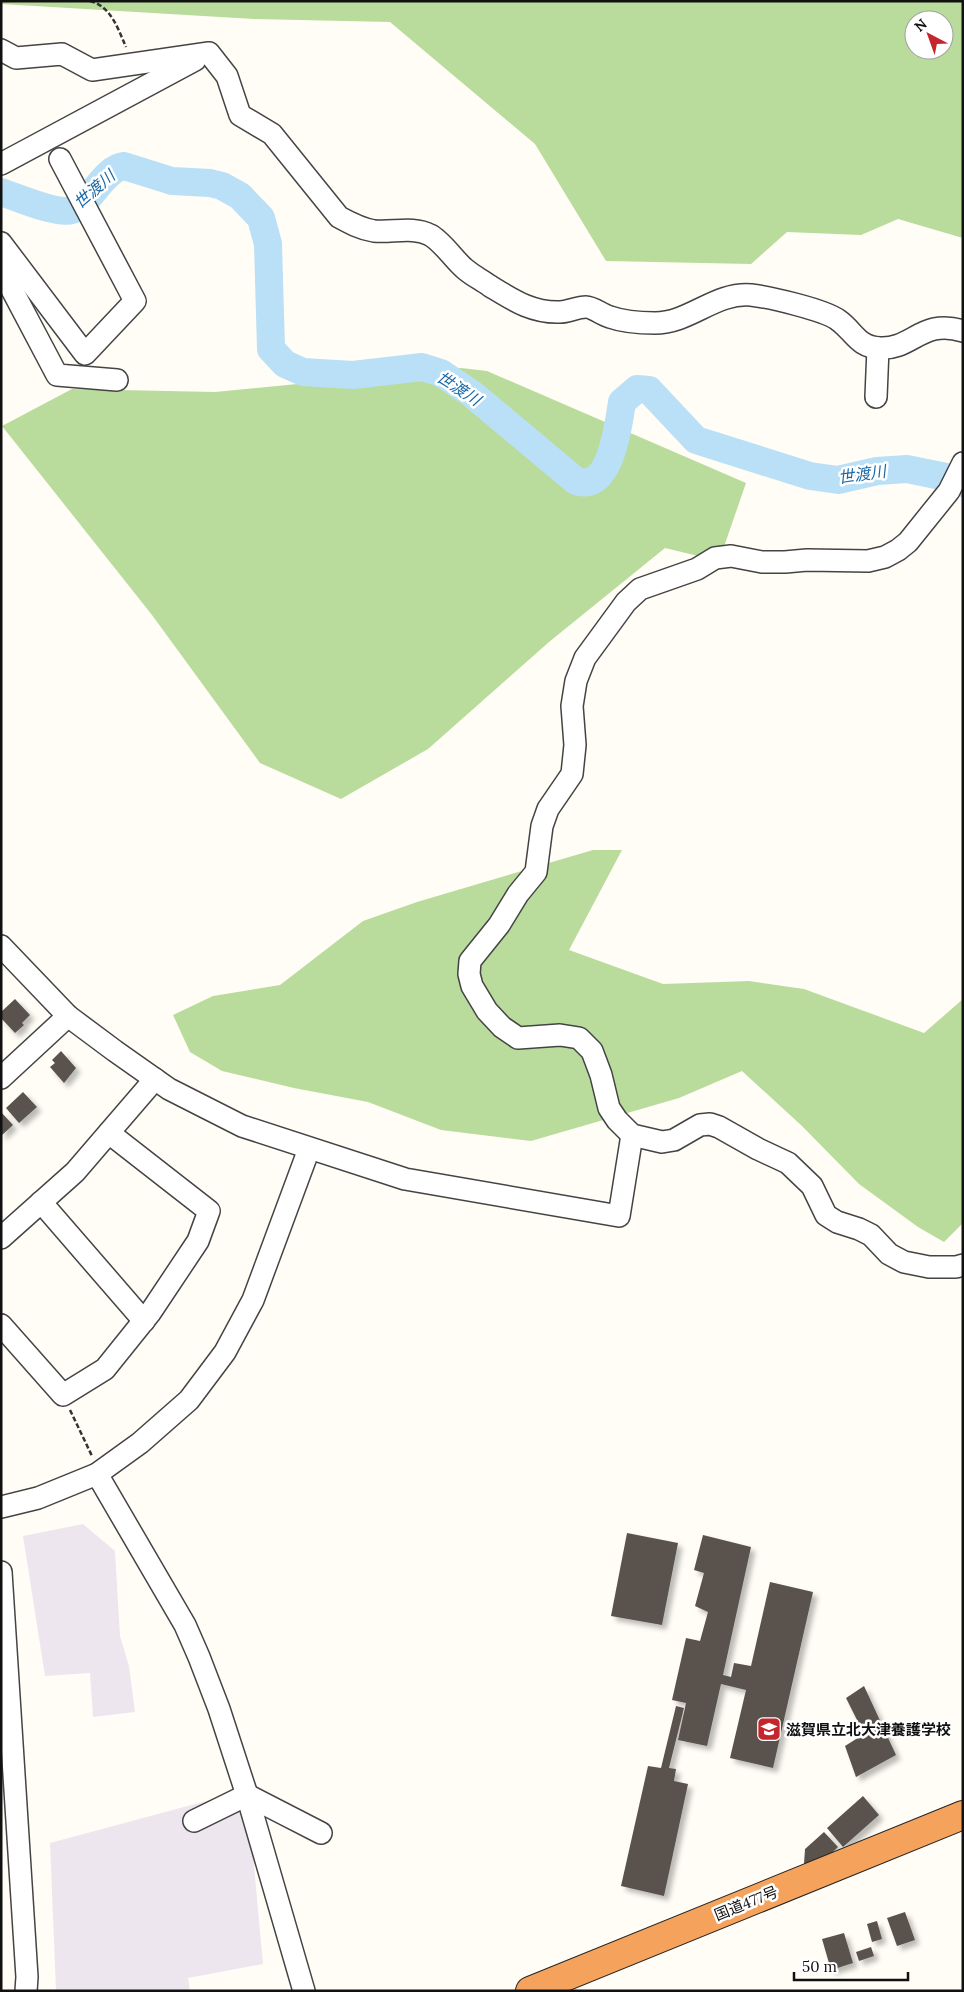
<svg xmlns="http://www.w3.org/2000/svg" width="964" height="1992" font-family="Lora,'Noto Sans JP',serif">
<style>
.industrial{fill:#eee6ef}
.forest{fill:#b9dc9c;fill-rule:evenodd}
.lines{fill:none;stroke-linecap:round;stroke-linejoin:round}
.river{stroke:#b9e0f7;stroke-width:28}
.building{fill:#5a524d;filter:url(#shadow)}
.minor-casing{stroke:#444;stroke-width:24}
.highway-casing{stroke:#222;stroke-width:30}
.path{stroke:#333;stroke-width:2.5;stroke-dasharray:5 2.5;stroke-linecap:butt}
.minor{stroke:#fff;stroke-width:21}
.highway{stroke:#f5a25d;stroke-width:28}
.labels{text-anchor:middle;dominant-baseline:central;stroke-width:5;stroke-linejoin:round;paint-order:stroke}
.poi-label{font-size:15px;font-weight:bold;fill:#111;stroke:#fff;text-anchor:start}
.street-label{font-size:15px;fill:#111;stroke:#fff}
.water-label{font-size:16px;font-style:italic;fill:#1768a6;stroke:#fff}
</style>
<defs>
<filter id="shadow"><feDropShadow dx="4.5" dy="4.5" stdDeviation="2.5" flood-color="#0004"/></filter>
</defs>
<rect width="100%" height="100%" fill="#fffdf5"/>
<g class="industrial">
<path d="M 83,1524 L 115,1551 L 120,1636 L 129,1666 L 135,1712 L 93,1717 L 90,1673 L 45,1676 L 23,1536 Z"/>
<path d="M 247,1790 L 263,1964 L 188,1978 L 190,1991 L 56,1991 L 50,1843 Z"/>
</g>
<g class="forest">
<path d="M 1,1 L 963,1 L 963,238 L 898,219 L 861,235 L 787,232 L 751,264 L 606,261 L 535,144 L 390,22 L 254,19 L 1,4 ZM 914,20 L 944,20 L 944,50 L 914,50 Z"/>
<path d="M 461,368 L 487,371 L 746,483 L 719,561 L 665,548 L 549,642 L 428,749 L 341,799 L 260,763 L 152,615 L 2,426 L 72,389 L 215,392 Z"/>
<path d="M 593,850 L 622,850 L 569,950 L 663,984 L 749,981 L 804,989 L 924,1033 L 963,999 L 963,1223 L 944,1242 L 918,1227 L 859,1184 L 802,1126 L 742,1071 L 679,1098 L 531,1141 L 441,1130 L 368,1102 L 294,1088 L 222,1071 L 190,1052 L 173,1015 L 213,996 L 280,985 L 363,921 L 417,902 Z"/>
</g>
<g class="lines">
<path class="river" d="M 1,192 C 17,197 57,215 72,210 C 91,203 104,168 124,166 L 172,181 L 210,183 L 222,186 L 240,196 L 261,218 L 268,244 L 271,349 L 285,364 L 303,372 L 353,375 L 422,367 L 441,373 L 472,394 L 576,481 C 579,482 585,483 588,482 C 612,477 619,422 622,402 L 637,389 L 649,390 L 696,440 L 810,476 L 838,480 L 877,471 L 907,469 L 951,478 L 963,483"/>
</g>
<g class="building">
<path d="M 15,999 L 30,1015 L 22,1023 L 24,1025 L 15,1033 L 1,1018 L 1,1012 Z"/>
<path d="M 61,1051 L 76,1068 L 64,1083 L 50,1067 L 55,1063 L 52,1060 Z"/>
<path d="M 23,1092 L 37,1107 L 19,1123 L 6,1108 Z"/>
<path d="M 1,1112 L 13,1125 L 1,1136 Z"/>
<path d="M 627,1533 L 678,1543 L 662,1625 L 611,1616 Z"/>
<path d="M 703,1535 L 751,1547 L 723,1675 L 731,1677 L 734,1663 L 751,1666 L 770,1582 L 813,1592 L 773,1768 L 730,1758 L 746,1690 L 721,1684 L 707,1746 L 678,1740 L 686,1703 L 672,1700 L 686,1638 L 700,1641 L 708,1612 L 695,1606 L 704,1573 L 694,1570 Z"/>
<path d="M 864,1686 L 896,1755 L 856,1777 L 845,1746 L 864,1734 L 846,1698 Z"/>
<path d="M 676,1706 L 684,1708 L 669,1768 L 676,1769 L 674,1781 L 688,1784 L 664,1896 L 621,1886 L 648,1766 L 661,1768 Z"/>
<path d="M 863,1796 L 879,1815 L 843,1847 L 827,1828 Z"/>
<path d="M 824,1832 L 838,1847 L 820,1864 L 804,1864 L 805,1849 Z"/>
<path d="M 905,1912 L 915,1940 L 897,1946 L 887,1918 Z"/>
<path d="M 877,1921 L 882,1939 L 872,1942 L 867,1924 Z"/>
<path d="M 844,1933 L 853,1963 L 831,1970 L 822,1939 Z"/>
<path d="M 871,1947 L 874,1956 L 859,1961 L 856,1952 Z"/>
</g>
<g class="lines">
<g class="minor-casing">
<g id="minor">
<path d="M 1,50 L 16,58 L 62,54 L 92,70 L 209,53 L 227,76 L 240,115 L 272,134 L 339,217 C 350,223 361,229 374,231 C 392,233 413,226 430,235 C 442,241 454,260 465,269 C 473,276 482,280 490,286 C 513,300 532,313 560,312 C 568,312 577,307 586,307 C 593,307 602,315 610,317 C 624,322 640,323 655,323 C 690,323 715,292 751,295 C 769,297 825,310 838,320 C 854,331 857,347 880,348 C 912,350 922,318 963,331"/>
<path d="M 1,164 L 195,60"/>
<path d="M 1,243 L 85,354 L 135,301 L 60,159"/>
<path d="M 1,269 L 57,375 L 117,380"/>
<path d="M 876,397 L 878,348"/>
<path d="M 963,463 L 949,491 L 908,542 L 898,550 L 885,557 L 868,561 L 807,560 L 785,562 L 762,562 L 731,556 L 715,558 L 697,569 L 640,589 L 626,602 L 585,658 L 576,681 L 572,706 L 575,745 L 572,774 L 548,809 L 542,826 L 536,872 L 518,894 L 499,925 L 470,961 L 469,974 L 472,986 L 487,1011 L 502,1027 L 518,1038 L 560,1035 L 579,1038 L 592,1051 L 601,1075 L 609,1108 L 617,1120 L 632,1135 L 662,1142 L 674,1140 L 700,1125 L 710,1124 L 719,1127 L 758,1149 L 788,1163 L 812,1186 L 826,1215 L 837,1222 L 859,1229 L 871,1235 L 889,1254 L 904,1262 L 929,1267 L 956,1267 L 963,1265"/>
<path d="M 1,946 L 68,1016 L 115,1051 L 169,1089 L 242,1126 L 405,1179 L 619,1216 L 632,1135"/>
<path d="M 1,1078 L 68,1016"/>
<path d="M 41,1202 L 144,1321"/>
<path d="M 1,1238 L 75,1172 L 155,1079"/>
<path d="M 1,1325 L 63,1395 L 105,1369 L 150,1313 L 198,1241 L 209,1211 L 109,1133"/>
<path d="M 97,1474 L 185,1625 L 199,1657 L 219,1709 L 247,1795 L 304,1991"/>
<path d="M 1,1507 L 38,1498 L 97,1474 L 140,1443 L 189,1400 L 225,1352 L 253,1300 L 309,1149"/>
<path d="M 1,1572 L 27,1977 L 26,1991"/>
<path d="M 194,1821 L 247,1795 L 321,1833"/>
</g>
</g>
<g class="highway-casing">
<path id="highway" d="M 530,1991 L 963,1815"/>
</g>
<g class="path">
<path d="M 90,1 C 111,6 118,29 126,47"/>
<path d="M 70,1410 L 92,1456"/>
</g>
<use href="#minor" class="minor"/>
<use href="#highway" class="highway"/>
</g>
<defs>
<g id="school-square" transform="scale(1.25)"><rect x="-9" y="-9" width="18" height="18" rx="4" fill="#c4262e" stroke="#fff"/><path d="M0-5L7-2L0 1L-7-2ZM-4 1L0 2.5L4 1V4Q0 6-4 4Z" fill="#fff"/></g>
</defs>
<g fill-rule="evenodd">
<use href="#school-square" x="769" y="1729"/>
</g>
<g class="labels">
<g class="poi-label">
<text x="786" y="1729">滋賀県立北大津養護学校</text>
</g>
<g class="street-label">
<text transform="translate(746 1903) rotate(-22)">国道477号</text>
</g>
<g class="water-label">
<text transform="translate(94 189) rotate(-41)">世渡川</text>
<text transform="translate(459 388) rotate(33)">世渡川</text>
<text transform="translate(862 474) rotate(-8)">世渡川</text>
</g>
</g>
<rect width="964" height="1992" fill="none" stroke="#111111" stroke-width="5"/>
<g transform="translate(929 35) rotate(319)"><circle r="24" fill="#ffffff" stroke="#a0a0a0"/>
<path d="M0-4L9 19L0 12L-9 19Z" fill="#c4262e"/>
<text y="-8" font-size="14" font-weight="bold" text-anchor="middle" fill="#111111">N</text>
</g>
<path d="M794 1972v8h114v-8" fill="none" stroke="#111111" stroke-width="2.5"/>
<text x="802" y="1972" font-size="15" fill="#111111" stroke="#ffffff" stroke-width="4" paint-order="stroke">50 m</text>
</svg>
